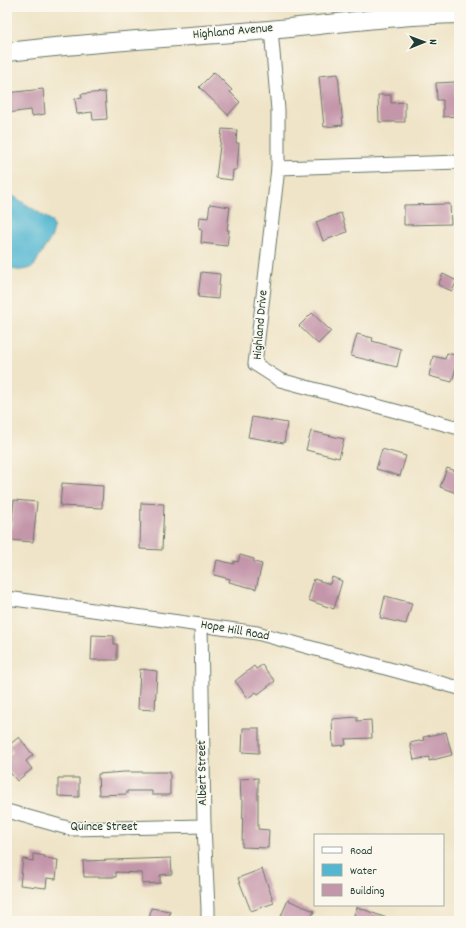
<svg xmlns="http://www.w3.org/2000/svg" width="466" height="928" font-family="Dekko,sans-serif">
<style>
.water{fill:#53b7d2;stroke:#397a83}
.building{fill:#c496aa}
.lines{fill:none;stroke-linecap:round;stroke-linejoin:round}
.street-casing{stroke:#687767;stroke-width:15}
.secondary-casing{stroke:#687767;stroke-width:20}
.street{stroke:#fff;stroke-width:13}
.secondary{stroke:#fff;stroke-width:18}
.labels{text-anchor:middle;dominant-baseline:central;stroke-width:3;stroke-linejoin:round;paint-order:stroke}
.street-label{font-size:13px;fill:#1f3d34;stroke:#fbf7ec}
</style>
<rect width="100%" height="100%" fill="#fbf7ec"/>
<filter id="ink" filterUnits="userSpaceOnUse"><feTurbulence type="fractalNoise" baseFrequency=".025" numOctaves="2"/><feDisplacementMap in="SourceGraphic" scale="8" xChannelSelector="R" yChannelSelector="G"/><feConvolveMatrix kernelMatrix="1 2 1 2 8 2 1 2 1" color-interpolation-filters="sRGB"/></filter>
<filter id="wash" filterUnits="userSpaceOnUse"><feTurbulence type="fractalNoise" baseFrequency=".012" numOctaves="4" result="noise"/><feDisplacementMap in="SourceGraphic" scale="16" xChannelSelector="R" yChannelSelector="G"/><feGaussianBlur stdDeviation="0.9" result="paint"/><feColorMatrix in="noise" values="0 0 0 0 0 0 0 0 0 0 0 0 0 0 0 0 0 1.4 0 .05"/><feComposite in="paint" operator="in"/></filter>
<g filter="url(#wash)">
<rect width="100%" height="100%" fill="#efe4c7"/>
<path class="water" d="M 7,192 L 50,220 C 59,231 48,242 42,252 C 39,256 37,261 34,266 C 25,271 15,272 7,266 Z"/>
<g id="blocks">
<g class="building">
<path d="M 214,72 L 232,90 L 230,92 L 240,102 L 228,115 L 199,87 Z"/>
<path d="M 338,74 L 343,125 L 324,127 L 319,76 Z"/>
<path d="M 455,82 L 455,96 L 459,96 L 459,116 L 443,117 L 443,100 L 437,100 L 436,83 Z"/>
<path d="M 43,89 L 45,114 L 32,116 L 31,110 L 7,113 L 7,93 Z"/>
<path d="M 105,92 L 107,119 L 93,120 L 92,112 L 77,114 L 75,99 L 82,98 L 81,94 Z"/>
<path d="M 378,95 L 391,95 L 391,103 L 405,102 L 405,122 L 379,122 Z"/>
<path d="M 222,129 L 237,130 L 236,143 L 239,143 L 237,170 L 233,170 L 232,180 L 216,178 Z"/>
<path d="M 210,204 L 230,207 L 227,230 L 229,230 L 227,246 L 201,243 L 202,230 L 199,229 L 200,217 L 208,218 Z"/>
<path d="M 450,204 L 451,224 L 404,225 L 404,205 Z"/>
<path d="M 341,213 L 347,232 L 323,241 L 316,222 Z"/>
<path d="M 201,272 L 220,274 L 218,299 L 198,297 Z"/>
<path d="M 443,274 L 457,281 L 452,291 L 438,285 Z"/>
<path d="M 312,313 L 331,331 L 318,344 L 299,326 Z"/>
<path d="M 357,334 L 373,338 L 372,341 L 401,349 L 397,367 L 351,356 Z"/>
<path d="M 447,353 L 459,356 L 452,382 L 429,376 L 433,356 L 445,359 Z"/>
<path d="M 252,417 L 287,423 L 284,443 L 248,437 Z"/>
<path d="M 311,431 L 344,439 L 339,458 L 306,450 Z"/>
<path d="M 382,449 L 406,456 L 400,476 L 376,469 Z"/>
<path d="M 447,468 L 459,472 L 459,494 L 440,487 Z"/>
<path d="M 62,483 L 103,486 L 102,508 L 60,506 Z"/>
<path d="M 14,500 L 37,502 L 33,542 L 10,540 Z"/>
<path d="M 141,503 L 164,504 L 162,550 L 140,549 Z"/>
<path d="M 240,555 L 254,559 L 254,562 L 262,564 L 256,589 L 229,582 L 230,579 L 214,575 L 217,560 L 234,564 L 234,561 L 238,562 Z"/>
<path d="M 332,577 L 342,581 L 334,609 L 308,600 L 314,579 L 330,584 Z"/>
<path d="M 385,596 L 412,603 L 406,624 L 380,618 Z"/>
<path d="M 92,635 L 114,636 L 114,644 L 117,644 L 117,660 L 91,660 Z"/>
<path d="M 262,665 L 275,681 L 258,694 L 256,692 L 248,698 L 235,681 L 254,666 L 256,669 Z"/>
<path d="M 140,669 L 157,671 L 155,710 L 138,709 Z"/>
<path d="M 357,717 L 357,721 L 371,720 L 372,738 L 345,739 L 346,745 L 333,746 L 332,719 Z"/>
<path d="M 243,728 L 259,728 L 259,753 L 242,752 Z"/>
<path d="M 446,732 L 452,755 L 429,761 L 429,757 L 414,760 L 410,743 L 424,740 L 423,737 Z"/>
<path d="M 19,737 L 33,755 L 26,761 L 32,769 L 17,781 L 7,769 L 7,757 L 13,752 L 8,746 Z"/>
<path d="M 124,772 L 170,772 L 170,795 L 152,795 L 152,791 L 127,791 L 127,794 L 99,795 L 98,774 Z"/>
<path d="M 58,778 L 79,778 L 79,797 L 58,796 Z"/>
<path d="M 258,778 L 258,829 L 269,830 L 268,848 L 242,847 L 243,800 L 241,800 L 240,779 Z"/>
<path d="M 33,854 L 45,856 L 45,858 L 58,860 L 56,879 L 47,878 L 46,888 L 20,885 L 23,859 L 33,861 Z"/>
<path d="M 171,858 L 172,874 L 160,875 L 160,883 L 142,884 L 142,873 L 116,872 L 116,877 L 84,877 L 83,861 Z"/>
<path d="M 262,869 L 274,903 L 251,911 L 238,878 Z"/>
<path d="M 288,900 L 314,911 L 310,921 L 279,921 Z"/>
<path d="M 357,907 L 392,920 L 392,921 L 352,921 Z"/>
<path d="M 151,908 L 170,911 L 168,921 L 149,921 Z"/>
</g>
</g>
</g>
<g filter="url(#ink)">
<use href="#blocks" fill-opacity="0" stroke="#687767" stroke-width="1"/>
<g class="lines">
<g class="street-casing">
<g id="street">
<path d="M 271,29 L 278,110 L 278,168"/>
<path d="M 459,162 L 278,168 L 255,364 L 280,380 L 459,428"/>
<path d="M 7,598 L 257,633 L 459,688"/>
<path d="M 201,625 L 204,826 L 208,908 L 208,921"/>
<path d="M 7,811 L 71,829 L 204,826"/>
</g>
</g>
<g class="secondary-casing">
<path id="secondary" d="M 7,52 C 94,42 182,37 269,30 C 333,24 395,15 459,14"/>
</g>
<use href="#street" class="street"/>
<use href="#secondary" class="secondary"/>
</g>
</g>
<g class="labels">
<g class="street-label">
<text transform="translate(233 32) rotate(-5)">Highland Avenue</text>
<text transform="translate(261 325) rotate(-85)">Highland Drive</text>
<text transform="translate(235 631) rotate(10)">Hope Hill Road</text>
<text transform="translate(203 773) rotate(-91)">Albert Street</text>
<text x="104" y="827">Quince Street</text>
</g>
</g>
<rect width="466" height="928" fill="none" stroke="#fbf7ec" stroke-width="24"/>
<rect x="314" y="834" width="130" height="72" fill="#fbf7ec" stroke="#a3ada2"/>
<rect x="322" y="847" width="20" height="6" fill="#ffffff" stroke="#a3ada2"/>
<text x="350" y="854" font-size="12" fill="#1f3d34">Road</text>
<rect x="322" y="864" width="20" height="12" fill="#53b7d2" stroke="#a3ada2"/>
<text x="350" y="874" font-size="12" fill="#1f3d34">Water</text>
<rect x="322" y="884" width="20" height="12" fill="#c496aa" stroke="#a3ada2"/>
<text x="350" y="894" font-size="12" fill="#1f3d34">Building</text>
<g transform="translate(424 42) rotate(89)" stroke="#fbf7ec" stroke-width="3" paint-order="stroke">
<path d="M0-3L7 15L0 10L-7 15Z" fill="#1f3d34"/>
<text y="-6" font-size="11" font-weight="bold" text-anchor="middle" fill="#1f3d34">N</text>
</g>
</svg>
